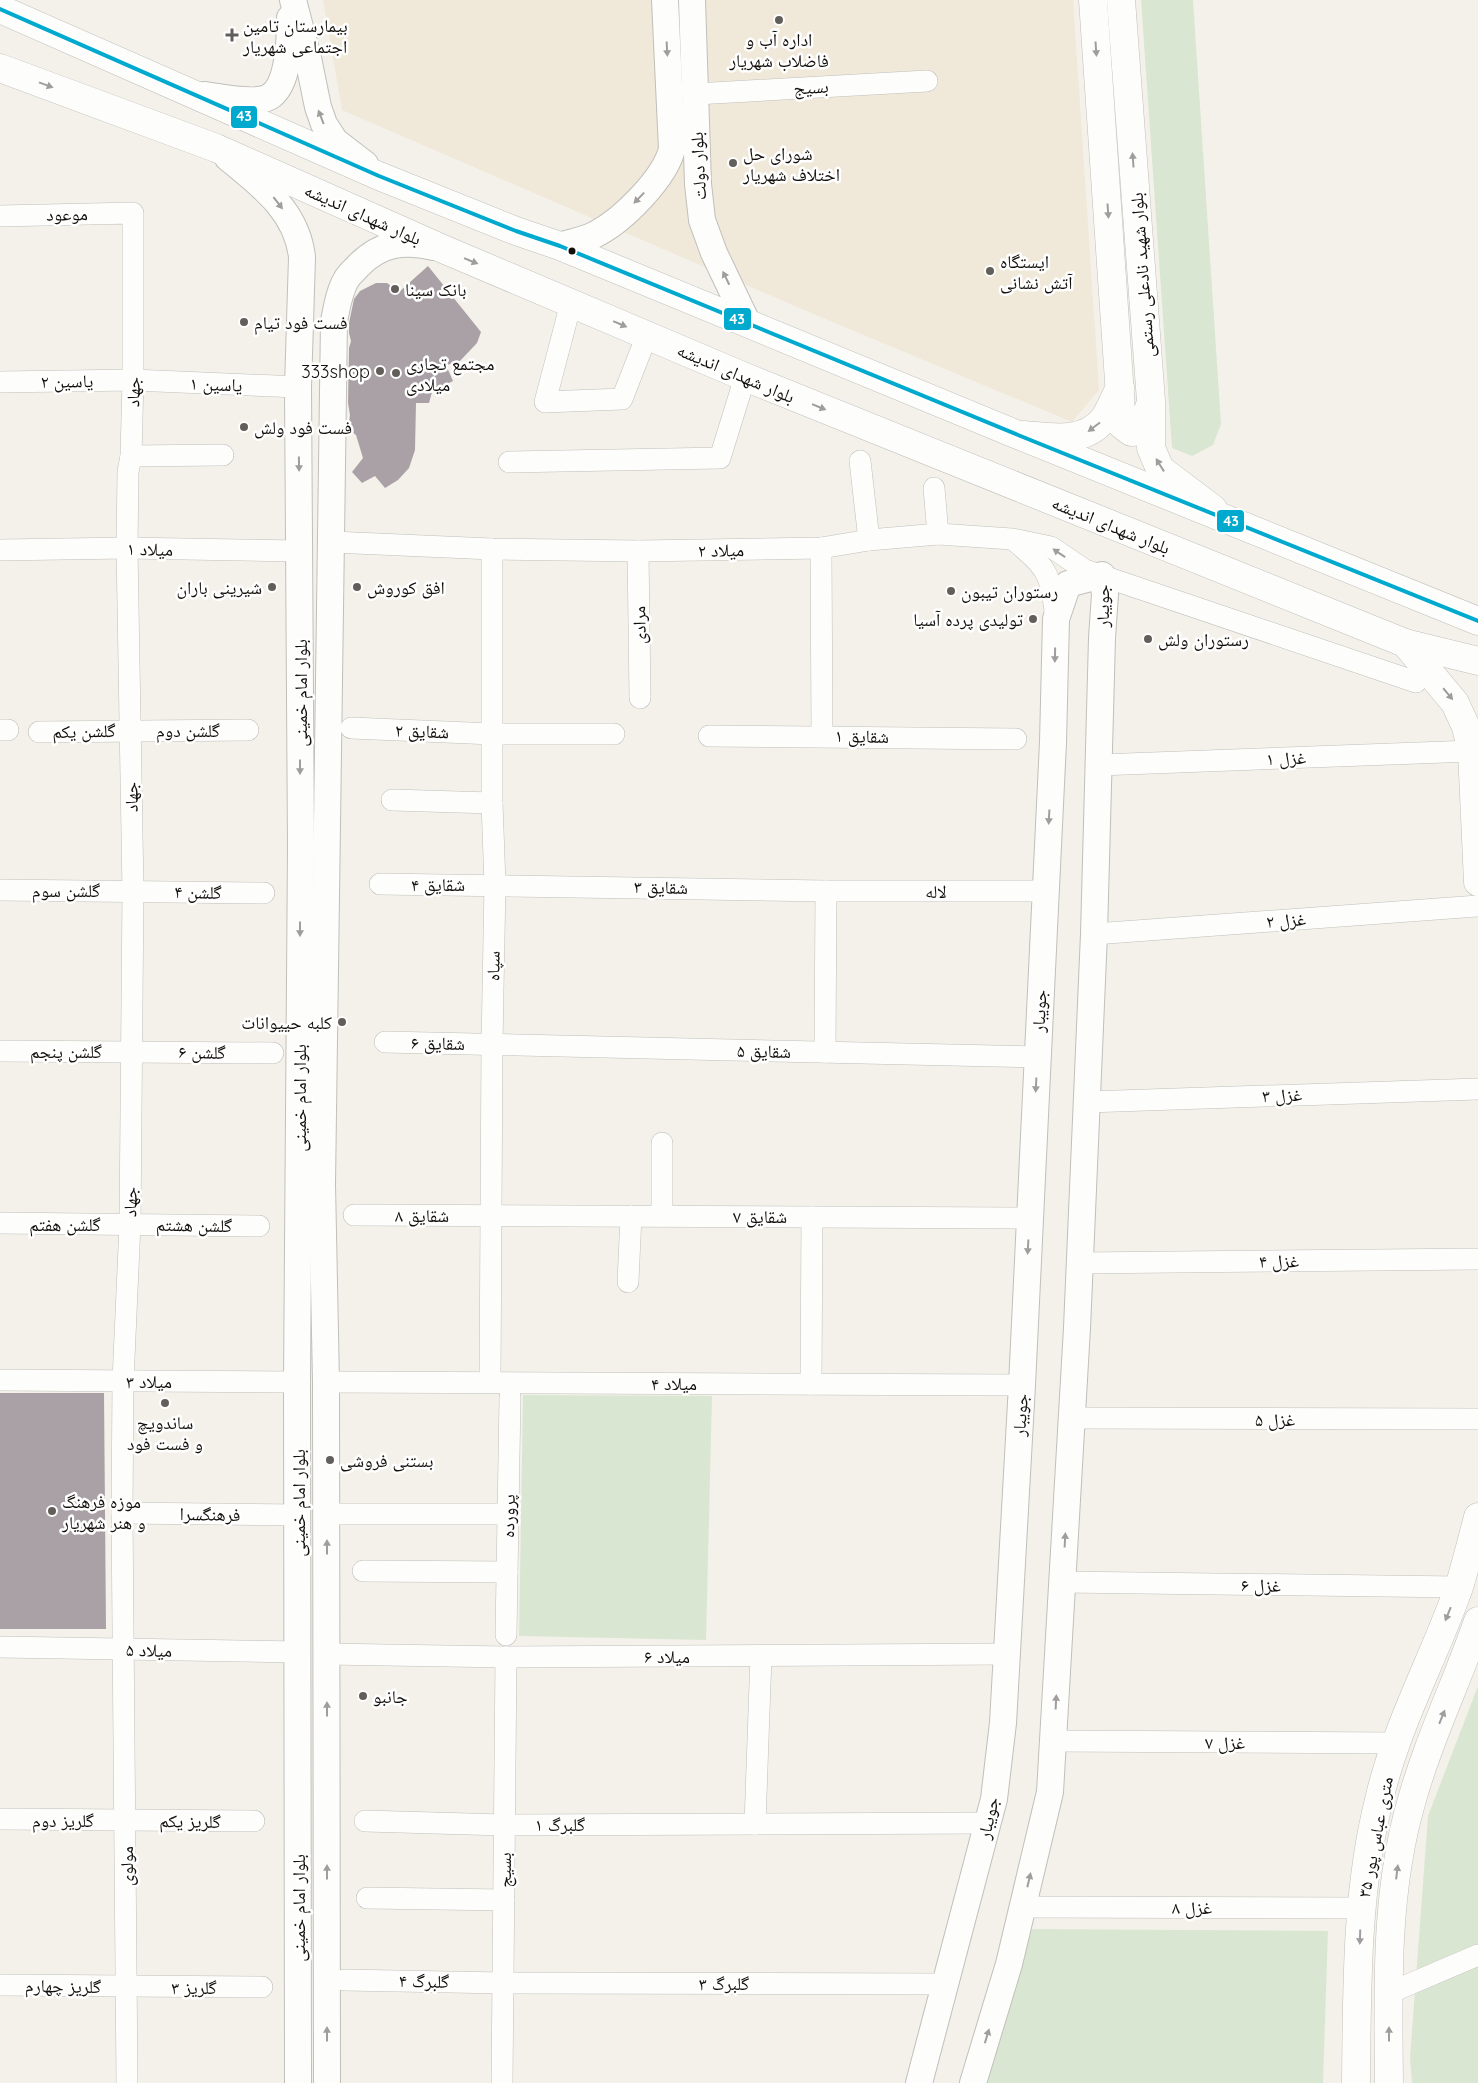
<svg xmlns="http://www.w3.org/2000/svg" width="1478" height="2083" font-family="Quicksand,'Noto Naskh Arabic',sans-serif">
<style>
.commercial{fill:#f0e8d9}
.green{fill:#d9e7d2}
.building{fill:#aaa1a6}
.lines{fill:none;stroke-linecap:round;stroke-linejoin:round}
.minor-casing{stroke:#c1bfba;stroke-width:22}
.tertiary-casing{stroke:#c1bfba;stroke-width:28}
.secondary-casing{stroke:#c1bfba;stroke-width:29}
.primary-casing{stroke:#c1bfba;stroke-width:29}
.minor{stroke:#fdfdfc;stroke-width:21}
.tertiary{stroke:#fdfdfc;stroke-width:26}
.secondary{stroke:#fdfdfc;stroke-width:28}
.primary{stroke:#fdfdfc;stroke-width:28}
.bus-1-casing{stroke:#fff;stroke-width:8}
.bus-1{stroke:#00a9ce;stroke-width:4}
.oneway{fill:#9f9e9c}
.poi-dot{fill:#625f5a;stroke:#fff;stroke-width:2}
.bus-dot{fill:#13100c;stroke:#fff;stroke-width:2}
.labels{text-anchor:middle;dominant-baseline:central;stroke-width:5;stroke-linejoin:round;paint-order:stroke}
.poi-label{font-size:18px;fill:#13100c;stroke:#fff;text-anchor:start}
.street-label{font-size:18px;fill:#13100c;stroke:#fff}
.line-badge{stroke:#fff;stroke-width:2}
.badge-label{font-size:14px;text-anchor:middle;font-weight:bold;fill:#fff}
</style>
<rect width="100%" height="100%" fill="#f4f1ea"/>
<path class="commercial" d="M 323,0 L 1073,0 L 1099,390 L 1072,422 L 811,313 L 342,110 Z"/>
<g class="green">
<path d="M 1141,0 L 1193,0 L 1221,424 L 1213,445 L 1192,456 L 1172,448 Z"/>
<path d="M 523,1395 L 712,1396 L 706,1640 L 519,1636 Z"/>
<path d="M 1478,1686 L 1478,2083 L 1412,2083 L 1410,2058 L 1428,1816 Z"/>
<path d="M 1032,1929 L 1328,1931 L 1323,2083 L 985,2083 Z"/>
</g>
<g class="building">
<path d="M 428,266 L 481,332 L 477,343 L 459,362 L 446,365 L 453,381 L 445,385 L 448,392 L 432,392 L 429,403 L 416,403 L 415,450 L 409,468 L 398,480 L 385,488 L 375,476 L 362,483 L 352,472 L 363,458 L 356,435 L 348,429 L 350,415 L 348,403 L 349,348 L 351,341 L 349,333 L 349,323 L 354,299 L 360,291 L 376,283 L 387,283 L 399,292 Z"/>
<path d="M 0,1393 L 104,1393 L 106,1629 L 0,1629 Z"/>
</g>
<g class="lines">
<g class="minor-casing">
<g id="minor">
<path d="M 695,94 L 927,81"/>
<path d="M 0,216 L 133,213 L 133,380 L 131,456 L 128,472 L 127,548 L 133,891 L 130,1224 L 123,1381 L 122,1513 L 127,2083"/>
<path d="M 571,303 L 545,402 L 622,399 L 647,335"/>
<path d="M 0,382 L 133,380 L 298,387"/>
<path d="M 131,456 L 223,455"/>
<path d="M 860,461 L 869,540"/>
<path d="M 509,462 L 720,458 L 745,377"/>
<path d="M 934,488 L 938,534"/>
<path d="M 1015,541 C 1049,570 1050,573 1056,618"/>
<path d="M 332,542 L 492,549 L 638,551 L 821,548 L 869,540 L 938,534 L 1012,539 L 1051,547 L 1085,570 L 1416,682"/>
<path d="M 821,548 L 822,736"/>
<path d="M 0,550 L 127,548 L 300,551"/>
<path d="M 638,551 L 640,698"/>
<path d="M 351,728 L 493,734 L 614,734"/>
<path d="M 0,730 L 8,730"/>
<path d="M 39,732 L 248,730"/>
<path d="M 709,736 L 1016,739"/>
<path d="M 1099,765 L 1472,751"/>
<path d="M 392,800 L 492,803"/>
<path d="M 380,884 L 826,891 L 1045,891"/>
<path d="M 0,890 L 264,893"/>
<path d="M 1094,934 L 1478,906"/>
<path d="M 385,1042 L 1037,1057"/>
<path d="M 0,1051 L 273,1053"/>
<path d="M 825,1052 L 826,891"/>
<path d="M 1087,1102 L 1478,1089"/>
<path d="M 662,1143 L 662,1216"/>
<path d="M 354,1215 L 1030,1218"/>
<path d="M 0,1223 L 259,1226"/>
<path d="M 1080,1263 L 1478,1259"/>
<path d="M 628,1282 L 631,1216"/>
<path d="M 0,1380 L 297,1382"/>
<path d="M 326,1382 L 1022,1385"/>
<path d="M 490,1382 L 492,1044 L 495,884 L 492,803 L 492,549"/>
<path d="M 811,1384 L 812,1217"/>
<path d="M 1072,1418 L 1478,1419"/>
<path d="M 122,1513 L 298,1515"/>
<path d="M 327,1514 L 508,1514"/>
<path d="M 363,1571 L 507,1572"/>
<path d="M 1063,1582 L 1459,1587"/>
<path d="M 506,1635 L 510,1397"/>
<path d="M 0,1647 L 299,1652"/>
<path d="M 327,1654 L 506,1657 L 1006,1654"/>
<path d="M 1054,1741 L 1396,1743"/>
<path d="M 0,1819 L 254,1821"/>
<path d="M 365,1821 L 504,1825 L 987,1823"/>
<path d="M 755,1824 L 761,1656"/>
<path d="M 367,1898 L 504,1900"/>
<path d="M 1023,1907 L 1361,1908"/>
<path d="M 344,1980 L 503,1983 L 946,1984"/>
<path d="M 0,1985 L 262,1987"/>
<path d="M 1389,1993 L 1478,1955"/>
<path d="M 502,2083 L 506,1657"/>
</g>
</g>
<g class="tertiary-casing">
<g id="tertiary">
<path d="M 293,0 L 308,58 L 318,107 L 324,124 L 335,141 L 365,164"/>
<path d="M 692,0 L 698,184 L 702,220 L 714,253 L 747,322"/>
<path d="M 204,95 C 220,97 254,105 269,97 C 289,86 290,39 290,18"/>
<path d="M 228,158 C 261,185 297,211 302,257 L 298,387 L 301,848 L 297,1382 L 298,2083"/>
<path d="M 560,246 C 571,242 586,240 596,234 C 623,220 665,178 672,149 L 665,0"/>
<path d="M 327,2083 L 326,1382 L 322,1184 L 334,321 C 337,307 339,292 346,280 C 349,274 355,270 359,265 C 381,243 404,240 434,247"/>
<path d="M 919,2083 L 994,1799 L 1003,1723 L 1022,1385 L 1053,742 L 1056,619 L 1068,584 L 1102,575 L 1105,594 L 1102,638 L 1094,934 L 1077,1328 L 1050,1792 L 1009,1964 L 973,2083"/>
</g>
</g>
<g class="secondary-casing">
<g id="secondary">
<path d="M 1093,0 L 1122,425 L 1131,432 L 1141,431 L 1150,405"/>
<path d="M 1121,0 L 1151,401 L 1151,448 L 1160,469 L 1213,509"/>
<path d="M 1024,435 C 1051,437 1083,444 1103,420 C 1110,411 1114,398 1120,388"/>
<path d="M 1405,643 L 1455,703 L 1466,727 L 1472,751 L 1478,882"/>
<path d="M 1356,2083 C 1357,1989 1356,1892 1379,1800 C 1396,1726 1434,1658 1459,1587 C 1466,1564 1472,1540 1478,1517"/>
<path d="M 1389,2083 C 1388,1990 1385,1893 1411,1803 C 1428,1741 1457,1682 1478,1621"/>
</g>
</g>
<g class="primary-casing">
<g id="primary">
<path d="M 0,9 L 379,176 L 516,231 L 560,246 L 1018,435 L 1478,621"/>
<path d="M 0,68 L 216,148 L 443,249 L 745,377 L 1405,643 L 1478,661"/>
</g>
</g>
<use href="#minor" class="minor"/>
<use href="#tertiary" class="tertiary"/>
<use href="#secondary" class="secondary"/>
<use href="#primary" class="primary"/>
<g class="bus-1-casing">
<path id="bus-1" d="M 0,9 L 379,176 L 516,231 L 560,246 L 1018,435 L 1478,621"/>
</g>
<use href="#bus-1" class="bus-1"/>
</g>
<defs><path id="oneway-solid" d="M-6-.8H1V-3.2L6.5 0L1 3.2V.8H-6Z" transform="scale(1.25)"/></defs>
<g class="oneway">
<use href="#oneway-solid" transform="translate(667 49) rotate(87)"/>
<use href="#oneway-solid" transform="translate(1096 49) rotate(86)"/>
<use href="#oneway-solid" transform="translate(46 85) rotate(20)"/>
<use href="#oneway-solid" transform="translate(321 117) rotate(-111)"/>
<use href="#oneway-solid" transform="translate(1133 160) rotate(-94)"/>
<use href="#oneway-solid" transform="translate(639 198) rotate(134)"/>
<use href="#oneway-solid" transform="translate(278 203) rotate(52)"/>
<use href="#oneway-solid" transform="translate(1108 211) rotate(86)"/>
<use href="#oneway-solid" transform="translate(471 261) rotate(22)"/>
<use href="#oneway-solid" transform="translate(726 278) rotate(-116)"/>
<use href="#oneway-solid" transform="translate(620 324) rotate(23)"/>
<use href="#oneway-solid" transform="translate(819 407) rotate(22)"/>
<use href="#oneway-solid" transform="translate(1094 427) rotate(143)"/>
<use href="#oneway-solid" transform="translate(299 464) rotate(89)"/>
<use href="#oneway-solid" transform="translate(1160 465) rotate(-122)"/>
<use href="#oneway-solid" transform="translate(1059 553) rotate(-146)"/>
<use href="#oneway-solid" transform="translate(1055 655) rotate(91)"/>
<use href="#oneway-solid" transform="translate(1448 694) rotate(50)"/>
<use href="#oneway-solid" transform="translate(300 767) rotate(90)"/>
<use href="#oneway-solid" transform="translate(1049 817) rotate(93)"/>
<use href="#oneway-solid" transform="translate(300 929) rotate(90)"/>
<use href="#oneway-solid" transform="translate(1036 1085) rotate(93)"/>
<use href="#oneway-solid" transform="translate(1028 1247) rotate(93)"/>
<use href="#oneway-solid" transform="translate(1065 1540) rotate(-87)"/>
<use href="#oneway-solid" transform="translate(327 1547) rotate(-90)"/>
<use href="#oneway-solid" transform="translate(1448 1614) rotate(112)"/>
<use href="#oneway-solid" transform="translate(1056 1702) rotate(-87)"/>
<use href="#oneway-solid" transform="translate(327 1709) rotate(-90)"/>
<use href="#oneway-solid" transform="translate(1442 1717) rotate(-68)"/>
<use href="#oneway-solid" transform="translate(327 1872) rotate(-90)"/>
<use href="#oneway-solid" transform="translate(1397 1872) rotate(-83)"/>
<use href="#oneway-solid" transform="translate(1029 1880) rotate(-77)"/>
<use href="#oneway-solid" transform="translate(1360 1937) rotate(92)"/>
<use href="#oneway-solid" transform="translate(327 2034) rotate(-90)"/>
<use href="#oneway-solid" transform="translate(1389 2034) rotate(-90)"/>
<use href="#oneway-solid" transform="translate(987 2036) rotate(-73)"/>
</g>
<g class="poi-dot">
<circle cx="779" cy="20" r="5"/>
<path d="M229.5 27.5h5v5h5v5h-5v5h-5v-5h-5v-5h5z"/>
<circle cx="733" cy="163" r="5"/>
<circle cx="990" cy="271" r="5"/>
<circle cx="395" cy="289" r="5"/>
<circle cx="244" cy="322" r="5"/>
<circle cx="380" cy="371" r="5"/>
<circle cx="396" cy="373" r="5"/>
<circle cx="244" cy="427" r="5"/>
<circle cx="272" cy="587" r="5"/>
<circle cx="357" cy="587" r="5"/>
<circle cx="951" cy="591" r="5"/>
<circle cx="1033" cy="619" r="5"/>
<circle cx="1148" cy="639" r="5"/>
<circle cx="342" cy="1022" r="5"/>
<circle cx="165" cy="1403" r="5"/>
<circle cx="330" cy="1460" r="5"/>
<circle cx="52" cy="1511" r="5"/>
<circle cx="363" cy="1696" r="5"/>
</g>
<circle class="bus-dot" cx="572" cy="251" r="4.5"/>
<g class="labels">
<g class="poi-label">
<text x="243" y="25">بیمارستان تامین<tspan x="243" dy="21">اجتماعی شهریار</tspan></text>
<text x="779" y="39" text-anchor="middle">اداره آب و<tspan x="779" dy="21">فاضلاب شهریار</tspan></text>
<text x="743" y="153">شورای حل<tspan x="743" dy="21">اختلاف شهریار</tspan></text>
<text x="1000" y="261">ایستگاه<tspan x="1000" dy="21">آتش نشانی</tspan></text>
<text x="405" y="289">بانک سینا</text>
<text x="254" y="322">فست فود تیام</text>
<text x="406" y="363">مجتمع تجاری<tspan x="406" dy="21">میلادی</tspan></text>
<text x="370" y="371" text-anchor="end">333shop</text>
<text x="254" y="427">فست فود ولش</text>
<text x="262" y="587" text-anchor="end">شیرینی باران</text>
<text x="367" y="587">افق کوروش</text>
<text x="961" y="591">رستوران تیبون</text>
<text x="1023" y="619" text-anchor="end">تولیدی پرده آسیا</text>
<text x="1158" y="639">رستوران ولش</text>
<text x="332" y="1022" text-anchor="end">کلبه حییوانات</text>
<text x="165" y="1422" text-anchor="middle">ساندویچ<tspan x="165" dy="21">و فست فود</tspan></text>
<text x="340" y="1460">بستنی فروشی</text>
<text x="62" y="1501">موزه فرهنگ<tspan x="62" dy="21">و هنر شهریار</tspan></text>
<text x="373" y="1696">جانبو</text>
</g>
<g class="street-label">
<text transform="translate(811 87) rotate(-3)">بسیج</text>
<text transform="translate(698 166) rotate(-93)">بلوار دولت</text>
<text transform="translate(67 214) rotate(-1)">موعود</text>
<text transform="translate(363 214) rotate(24)">بلوار شهدای اندیشه</text>
<text transform="translate(1142 275) rotate(-94)">بلوار شهید نادعلی رستمی</text>
<text transform="translate(736 373) rotate(23)">بلوار شهدای اندیشه</text>
<text transform="translate(67 381) rotate(-1)">یاسین ۲</text>
<text transform="translate(216 384) rotate(2)">یاسین ۱</text>
<text transform="translate(133 392) rotate(-89)">جهاد</text>
<text transform="translate(1111 525) rotate(22)">بلوار شهدای اندیشه</text>
<text transform="translate(150 549) rotate(1)">میلاد ۱</text>
<text transform="translate(721 550) rotate(-1)">میلاد ۲</text>
<text transform="translate(1102 606) rotate(-90)">جویبار</text>
<text transform="translate(639 625) rotate(-91)">مرادی</text>
<text transform="translate(300 693) rotate(-90)">بلوار امام خمینی</text>
<text x="188" y="730">گلشن دوم</text>
<text transform="translate(84 731) rotate(-1)">گلشن یکم</text>
<text transform="translate(422 731) rotate(2)">شقایق ۲</text>
<text transform="translate(862 736) rotate(1)">شقایق ۱</text>
<text transform="translate(1286 758) rotate(-2)">غزل ۱</text>
<text transform="translate(131 797) rotate(-91)">جهاد</text>
<text x="438" y="884">شقایق ۴</text>
<text transform="translate(661 887) rotate(1)">شقایق ۳</text>
<text x="66" y="890">گلشن سوم</text>
<text x="936" y="891">لاله</text>
<text transform="translate(198 892) rotate(1)">گلشن ۴</text>
<text transform="translate(1286 920) rotate(-4)">غزل ۲</text>
<text transform="translate(493 966) rotate(-89)">سپاه</text>
<text transform="translate(1039 1011) rotate(-87)">جویبار</text>
<text transform="translate(438 1043) rotate(1)">شقایق ۶</text>
<text x="66" y="1051">گلشن پنجم</text>
<text transform="translate(764 1051) rotate(1)">شقایق ۵</text>
<text transform="translate(202 1052) rotate(1)">گلشن ۶</text>
<text transform="translate(1282 1095) rotate(-2)">غزل ۳</text>
<text transform="translate(299 1098) rotate(-90)">بلوار امام خمینی</text>
<text transform="translate(130 1202) rotate(-89)">جهاد</text>
<text x="422" y="1215">شقایق ۸</text>
<text x="760" y="1216">شقایق ۷</text>
<text x="65" y="1224">گلشن هفتم</text>
<text transform="translate(194 1225) rotate(1)">گلشن هشتم</text>
<text transform="translate(1279 1261) rotate(-1)">غزل ۴</text>
<text x="149" y="1381">میلاد ۳</text>
<text x="674" y="1383">میلاد ۴</text>
<text transform="translate(1020 1415) rotate(-86)">جویبار</text>
<text x="1275" y="1419">غزل ۵</text>
<text transform="translate(298 1503) rotate(-90)">بلوار امام خمینی</text>
<text transform="translate(210 1514) rotate(1)">فرهنگسرا</text>
<text transform="translate(508 1516) rotate(-89)">پرورده</text>
<text transform="translate(1261 1585) rotate(1)">غزل ۶</text>
<text transform="translate(149 1650) rotate(1)">میلاد ۵</text>
<text x="667" y="1656">میلاد ۶</text>
<text x="1225" y="1742">غزل ۷</text>
<text transform="translate(988 1818) rotate(-77)">جویبار</text>
<text x="63" y="1820">گلریز دوم</text>
<text transform="translate(190 1821) rotate(1)">گلریز یکم</text>
<text x="560" y="1824">گلبرگ ۱</text>
<text transform="translate(1375 1837) rotate(-79)">۳۵ متری عباس پور</text>
<text transform="translate(126 1866) rotate(-90)">مولوی</text>
<text transform="translate(504 1870) rotate(-90)">بسیج</text>
<text x="1192" y="1907">غزل ۸</text>
<text transform="translate(298 1908) rotate(-90)">بلوار امام خمینی</text>
<text transform="translate(424 1981) rotate(1)">گلبرگ ۴</text>
<text x="724" y="1983">گلبرگ ۳</text>
<text transform="translate(63 1986) rotate(1)">گلریز چهارم</text>
<text x="194" y="1987">گلریز ۳</text>
</g>
</g>
<g class="line-badge">
<rect x="230" y="105" width="28" height="24" rx="5" fill="#00a9ce"/>
<rect x="723" y="307" width="29" height="24" rx="5" fill="#00a9ce"/>
<rect x="1216" y="509" width="29" height="24" rx="5" fill="#00a9ce"/>
</g>
<g class="badge-label">
<text x="244" y="121">43</text>
<text x="737" y="324">43</text>
<text x="1231" y="526">43</text>
</g>
</svg>
